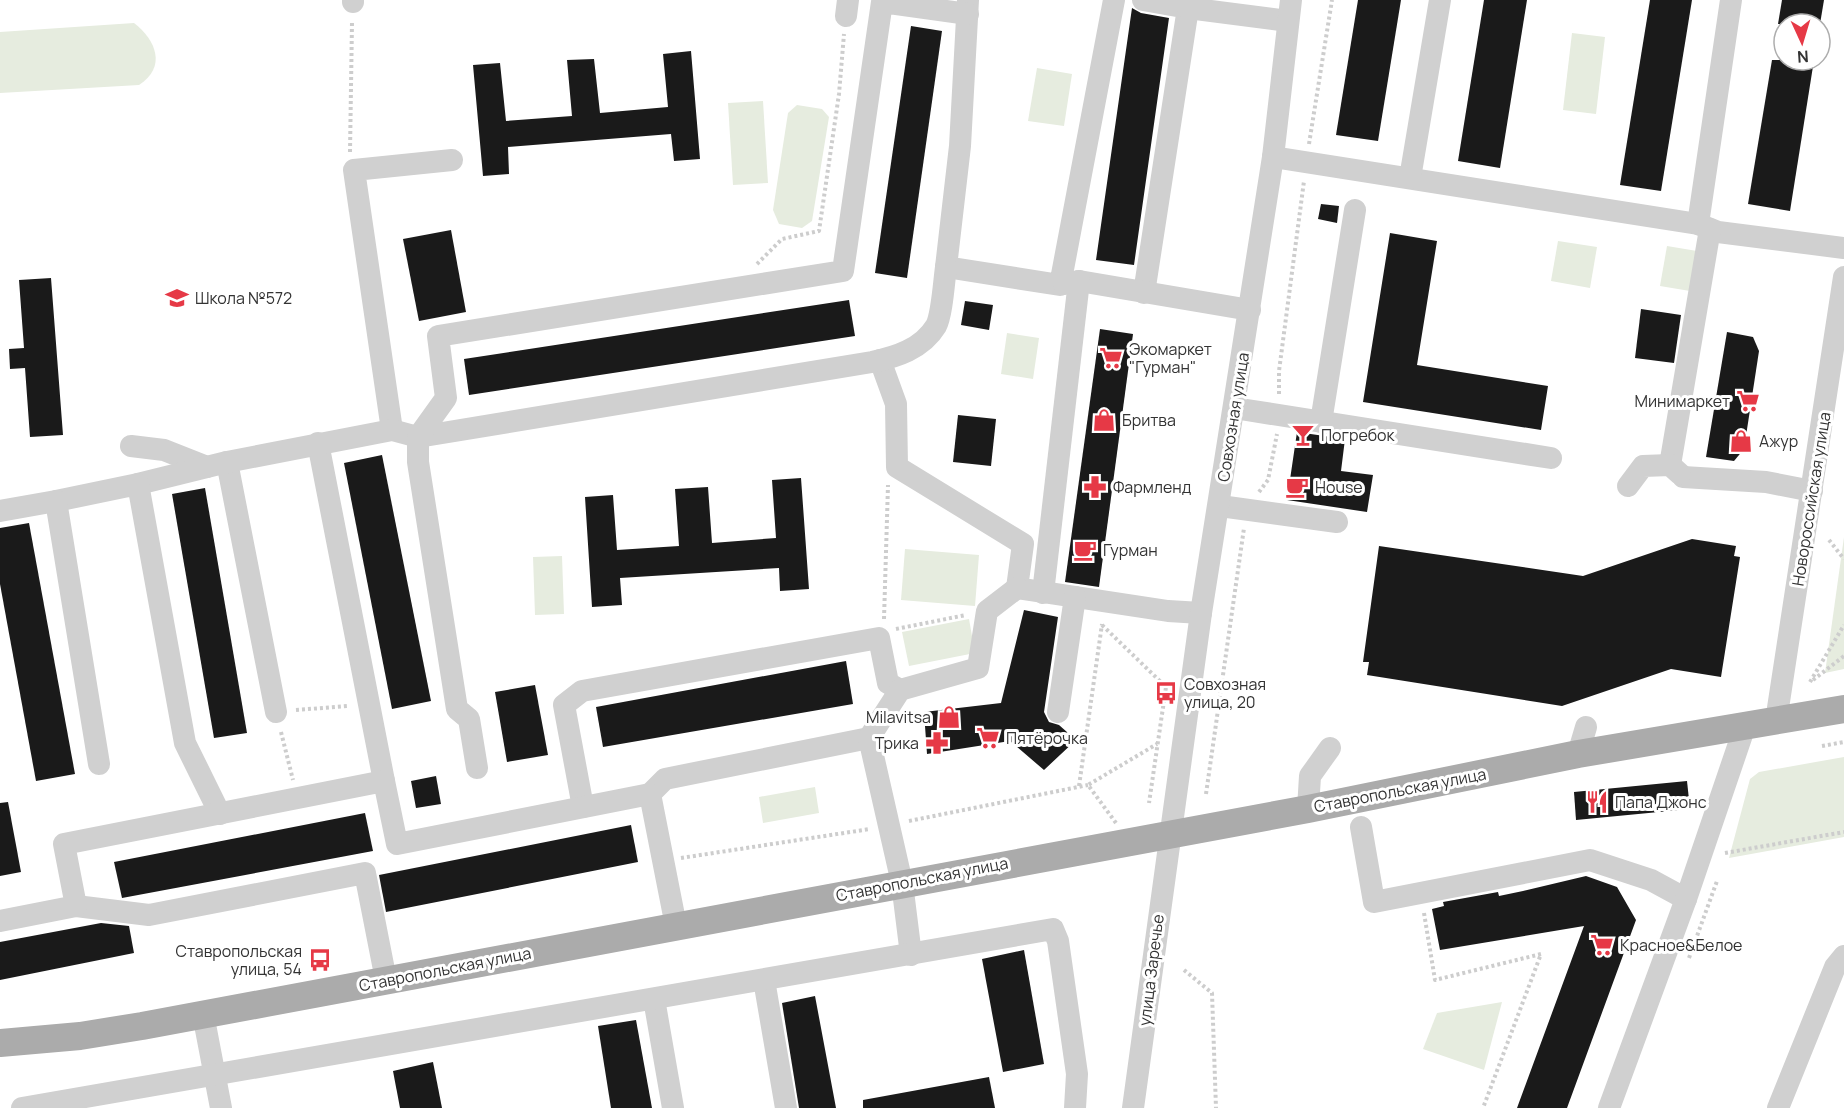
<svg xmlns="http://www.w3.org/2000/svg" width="1844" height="1108" font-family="Manrope,sans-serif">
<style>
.green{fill:#e6ecdf}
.building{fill:#1a1a1a}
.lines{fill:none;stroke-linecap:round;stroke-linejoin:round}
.path{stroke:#cdcdcd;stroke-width:4;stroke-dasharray:3 3;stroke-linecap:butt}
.minor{stroke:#d0d0d0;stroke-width:22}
.major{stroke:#ababab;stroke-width:28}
.labels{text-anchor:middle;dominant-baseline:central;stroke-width:6;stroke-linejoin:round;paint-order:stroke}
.poi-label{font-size:16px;fill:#333;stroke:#fff;text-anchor:start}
.street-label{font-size:16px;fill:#333;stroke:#fff}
</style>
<rect width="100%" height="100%" fill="#fff"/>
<g class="green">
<path d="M 134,23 C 156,40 167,67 139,85 L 0,93 L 0,32 Z"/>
<path d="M 1572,33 L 1605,37 L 1596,114 L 1563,110 Z"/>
<path d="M 1037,68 L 1072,74 L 1064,126 L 1028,121 Z"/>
<path d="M 763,101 L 768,183 L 733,185 L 728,103 Z"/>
<path d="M 797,105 L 822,109 L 829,117 L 812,221 L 802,228 L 779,224 L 773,210 L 788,113 Z"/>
<path d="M 1558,241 L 1597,247 L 1590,288 L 1551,281 Z"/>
<path d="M 1667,246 L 1697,251 L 1690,291 L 1660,286 Z"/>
<path d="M 1007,333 L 1039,338 L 1033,379 L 1001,374 Z"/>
<path d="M 1844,537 L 1844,669 L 1825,673 Z"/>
<path d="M 905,549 L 979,555 L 975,606 L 901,600 Z"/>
<path d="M 562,556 L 564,614 L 535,615 L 533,557 Z"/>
<path d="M 969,619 L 975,653 L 909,666 L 902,632 Z"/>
<path d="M 1844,757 L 1844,837 L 1729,858 L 1750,779 L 1759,772 Z"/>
<path d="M 815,787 L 819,813 L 763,823 L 759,797 Z"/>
<path d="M 1502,1002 L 1484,1070 L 1423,1049 L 1437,1013 Z"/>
</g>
<g class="building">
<path d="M 1358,0 L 1401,0 L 1378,141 L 1336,135 Z"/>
<path d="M 1484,0 L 1527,0 L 1500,168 L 1458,161 Z"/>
<path d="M 1650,0 L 1692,0 L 1661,191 L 1620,185 Z"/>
<path d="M 1782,0 L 1824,0 L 1820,24 L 1778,24 Z"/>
<path d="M 1132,8 L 1141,13 L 1169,18 L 1134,265 L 1096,260 Z"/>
<path d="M 911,26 L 942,31 L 907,278 L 875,273 Z"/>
<path d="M 691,51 L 700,159 L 674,161 L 671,134 L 508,147 L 509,174 L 483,176 L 473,65 L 500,63 L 506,121 L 572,116 L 567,60 L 594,59 L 600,113 L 668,107 L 663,54 Z"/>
<path d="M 1772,60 L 1814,60 L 1790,211 L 1748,204 Z"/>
<path d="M 1321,204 L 1339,206 L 1337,223 L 1318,219 Z"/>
<path d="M 451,230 L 466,312 L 419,321 L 403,239 Z"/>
<path d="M 1390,233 L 1437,241 L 1417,365 L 1548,386 L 1541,430 L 1363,402 Z"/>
<path d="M 51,278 L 63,435 L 30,437 L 25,368 L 10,369 L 9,349 L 24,348 L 19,280 Z"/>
<path d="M 849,300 L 855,336 L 469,395 L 464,359 Z"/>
<path d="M 965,301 L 993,305 L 989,330 L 961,325 Z"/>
<path d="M 1641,309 L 1681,315 L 1674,363 L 1635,358 Z"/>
<path d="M 1100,329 L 1133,334 L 1099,587 L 1065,582 Z"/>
<path d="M 1727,332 L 1753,337 L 1759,351 L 1744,449 L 1734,461 L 1706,457 Z"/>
<path d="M 958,415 L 996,419 L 991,466 L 953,462 Z"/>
<path d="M 1297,432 L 1345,439 L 1341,471 L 1373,475 L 1367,512 L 1287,500 Z"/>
<path d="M 382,455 L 431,701 L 392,709 L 344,463 Z"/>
<path d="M 801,478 L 809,589 L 780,591 L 779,568 L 620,578 L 622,605 L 592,607 L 585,497 L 613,495 L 617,550 L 679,546 L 675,489 L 708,487 L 712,543 L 776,538 L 772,480 Z"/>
<path d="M 205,488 L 247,733 L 214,738 L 172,494 Z"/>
<path d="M 29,523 L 75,774 L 36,781 L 0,584 L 0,528 Z"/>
<path d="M 1692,539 L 1736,546 L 1734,556 L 1740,557 L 1721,677 L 1671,669 L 1562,706 L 1367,675 L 1369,662 L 1363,662 L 1379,546 L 1583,576 Z"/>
<path d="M 1024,610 L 1058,617 L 1044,712 L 1049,722 L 1059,725 L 1076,740 L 1044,770 L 1010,741 L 927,754 L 924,712 L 1001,703 Z"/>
<path d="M 846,661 L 853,704 L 603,747 L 596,707 Z"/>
<path d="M 535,685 L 548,755 L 507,762 L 495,692 Z"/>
<path d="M 436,776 L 441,804 L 416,808 L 411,781 Z"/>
<path d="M 1687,781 L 1690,809 L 1576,820 L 1574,792 Z"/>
<path d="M 8,802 L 21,872 L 0,876 L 0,803 Z"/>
<path d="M 365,813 L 373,851 L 122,898 L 114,862 Z"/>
<path d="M 631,825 L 638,862 L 386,912 L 379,875 Z"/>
<path d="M 1586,876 L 1617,887 L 1636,920 L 1567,1108 L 1517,1108 L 1584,926 L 1440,950 L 1432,909 L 1444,906 L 1443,902 L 1498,892 L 1499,896 L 1523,891 Z"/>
<path d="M 101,923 L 129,926 L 134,953 L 0,980 L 0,942 Z"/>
<path d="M 1024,950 L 1044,1064 L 1003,1072 L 982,959 Z"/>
<path d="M 815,996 L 836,1108 L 799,1108 L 782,1003 Z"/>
<path d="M 636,1020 L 652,1108 L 611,1108 L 598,1026 Z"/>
<path d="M 433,1062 L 442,1108 L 400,1108 L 393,1071 Z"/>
<path d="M 989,1077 L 995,1108 L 863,1108 L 863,1100 Z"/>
</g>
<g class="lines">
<g class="path">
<path d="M 1309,144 L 1332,0"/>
<path d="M 350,152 L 352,22"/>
<path d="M 757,264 L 782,239 L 819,231 L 839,94 L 844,34"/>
<path d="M 1279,394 L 1279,371 L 1304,181"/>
<path d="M 1259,492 L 1268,480 L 1277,434"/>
<path d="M 1829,540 L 1844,559"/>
<path d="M 884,619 L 888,485"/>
<path d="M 1102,625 L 1166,687 L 1149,803"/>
<path d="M 896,629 L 966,615"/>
<path d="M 1813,680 L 1844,656"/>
<path d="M 1810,682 L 1844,625"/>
<path d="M 296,710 L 348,706"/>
<path d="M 281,732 L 293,780"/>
<path d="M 1822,746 L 1844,742"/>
<path d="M 1079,786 L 1102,624"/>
<path d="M 1206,794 L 1244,528"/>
<path d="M 909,821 L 1088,785"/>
<path d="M 1116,823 L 1088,785 L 1157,744"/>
<path d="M 1725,853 L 1844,832"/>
<path d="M 681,858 L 870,829"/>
<path d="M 1424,913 L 1435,980 L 1541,954 L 1483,1108"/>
<path d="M 1689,958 L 1717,881"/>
<path d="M 1184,970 L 1212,993 L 1216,1108"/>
</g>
<g class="minor">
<path d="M 353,0 L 353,2"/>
<path d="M 968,0 L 960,146 L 946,267 L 1060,285 L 1114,0"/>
<path d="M 1143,0 L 1188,8 L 1144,293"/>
<path d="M 1188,8 L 1288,21"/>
<path d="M 846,16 L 848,0"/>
<path d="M 1273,157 L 1698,224 L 1718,232 L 1844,248"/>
<path d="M 1410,178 L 1440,0"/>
<path d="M 1698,224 L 1731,0"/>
<path d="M 1064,284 L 1079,281 L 1250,310"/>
<path d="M 880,360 L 896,404 L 897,467 L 1023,544 L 1017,588 L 1168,611 L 1201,613"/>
<path d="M 1234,408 L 1551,458"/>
<path d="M 1321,422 L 1355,210"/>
<path d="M 392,430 L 354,170 L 452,160"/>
<path d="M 318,443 L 384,781"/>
<path d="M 131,446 L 164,450 L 207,467"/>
<path d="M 227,462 L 276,712"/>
<path d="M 1670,465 L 1710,229"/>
<path d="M 1683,477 L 1766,482 L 1812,491"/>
<path d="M 138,484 L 227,462 L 392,430 L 418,437 L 872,362 C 896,357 922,349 936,326 C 942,315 944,281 946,267"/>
<path d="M 1628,486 L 1643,466 L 1670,465 L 1680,474"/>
<path d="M 56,501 L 138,484 L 185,743 L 220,814"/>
<path d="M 1220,506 L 1337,522"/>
<path d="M 0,511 L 56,501 L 99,764"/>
<path d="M 1043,593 L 1079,281"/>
<path d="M 1058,712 L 1075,597"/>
<path d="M 1776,721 L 1844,277"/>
<path d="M 1578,754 L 1586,727"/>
<path d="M 477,768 L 469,719 L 457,709 L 418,462 L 418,437 L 446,398 L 438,336 L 843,271 L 882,2 L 968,14"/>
<path d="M 650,794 L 665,779 L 869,738"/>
<path d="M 583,807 L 564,705 L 582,691 L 879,638 L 888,683 L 900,690"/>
<path d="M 1308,809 L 1310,776 L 1330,748"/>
<path d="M 1361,827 L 1374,902 L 1590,860 L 1651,880 L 1686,899"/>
<path d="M 76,906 L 149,915 L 365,873 L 386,980"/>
<path d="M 0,921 L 76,906 L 64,844 L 384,781 L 397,844 L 650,794 L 676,926"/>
<path d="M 911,955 L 902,883 L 869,738 L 900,690 L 978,668 L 987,611 L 1017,588"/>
<path d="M 764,980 L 786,1108"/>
<path d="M 654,999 L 673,1108"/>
<path d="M 203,1014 L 221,1108"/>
<path d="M 22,1108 L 1053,929 L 1058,941 L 1077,1074 L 1075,1108"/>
<path d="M 1133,1108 L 1201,613 L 1273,157 L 1291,0"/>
<path d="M 1609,1108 L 1686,899 L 1745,726"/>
<path d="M 1778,1108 L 1835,967 L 1844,956"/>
</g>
<path class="major" d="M 0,1043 L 80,1036 L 142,1026 L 1308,809 L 1578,754 L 1844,709"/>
</g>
<defs>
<g id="school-bare" transform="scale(1.8)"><path d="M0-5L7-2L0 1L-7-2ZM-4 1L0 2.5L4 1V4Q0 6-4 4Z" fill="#e63946" stroke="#fff" stroke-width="2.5" paint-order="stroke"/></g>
<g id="supermarket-bare" transform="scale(1.8)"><path d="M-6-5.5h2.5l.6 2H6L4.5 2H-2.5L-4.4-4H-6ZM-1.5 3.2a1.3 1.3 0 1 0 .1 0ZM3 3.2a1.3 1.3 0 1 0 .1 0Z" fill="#e63946" stroke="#fff" stroke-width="2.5" paint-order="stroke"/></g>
<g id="shop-bare" transform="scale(1.8)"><path d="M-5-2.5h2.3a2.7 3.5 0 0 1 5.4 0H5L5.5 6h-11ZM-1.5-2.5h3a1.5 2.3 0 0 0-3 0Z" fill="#e63946" stroke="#fff" stroke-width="2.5" paint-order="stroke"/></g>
<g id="bar-bare" transform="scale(1.8)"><path d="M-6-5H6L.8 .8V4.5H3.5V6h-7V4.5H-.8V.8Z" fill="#e63946" stroke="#fff" stroke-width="2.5" paint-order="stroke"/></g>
<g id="pharmacy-bare" transform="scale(1.8)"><path d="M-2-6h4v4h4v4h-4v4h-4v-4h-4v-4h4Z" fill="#e63946" stroke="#fff" stroke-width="2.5" paint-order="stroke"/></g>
<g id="cafe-bare" transform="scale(1.8)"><path d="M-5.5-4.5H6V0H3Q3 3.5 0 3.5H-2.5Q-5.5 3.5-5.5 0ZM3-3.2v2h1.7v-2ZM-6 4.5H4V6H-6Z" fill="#e63946" stroke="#fff" stroke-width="2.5" paint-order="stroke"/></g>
<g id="bus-bare" transform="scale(1.8)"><path d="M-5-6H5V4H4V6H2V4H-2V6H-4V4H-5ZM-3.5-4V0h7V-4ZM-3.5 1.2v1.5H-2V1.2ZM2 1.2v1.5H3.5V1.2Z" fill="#e63946" stroke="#fff" stroke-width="2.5" paint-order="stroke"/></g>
<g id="restaurant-bare" transform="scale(1.8)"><path d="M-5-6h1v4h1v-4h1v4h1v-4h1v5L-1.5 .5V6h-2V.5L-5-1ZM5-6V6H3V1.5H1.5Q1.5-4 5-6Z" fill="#e63946" stroke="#fff" stroke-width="2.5" paint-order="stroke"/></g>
</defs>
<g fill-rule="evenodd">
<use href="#school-bare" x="177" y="298"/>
<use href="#supermarket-bare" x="1111" y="358"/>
<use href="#supermarket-bare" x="1748" y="401"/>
<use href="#shop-bare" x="1104" y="420"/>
<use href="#bar-bare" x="1303" y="435"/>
<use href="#shop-bare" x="1741" y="441"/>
<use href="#pharmacy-bare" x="1095" y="487"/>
<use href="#cafe-bare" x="1297" y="487"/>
<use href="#cafe-bare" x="1085" y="550"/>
<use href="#bus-bare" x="1166" y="693"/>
<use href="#shop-bare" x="949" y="717"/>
<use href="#supermarket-bare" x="988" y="738"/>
<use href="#pharmacy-bare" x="937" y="743"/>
<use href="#restaurant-bare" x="1597" y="802"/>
<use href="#supermarket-bare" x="1602" y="945"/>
<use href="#bus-bare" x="320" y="960"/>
</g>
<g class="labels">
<g class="poi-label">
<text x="195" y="298">Школа №572</text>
<text x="1129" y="349">Экомаркет<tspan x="1129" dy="18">"Гурман"</tspan></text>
<text x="1730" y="401" text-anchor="end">Минимаркет</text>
<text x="1122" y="420">Бритва</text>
<text x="1321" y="435">Погребок</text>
<text x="1759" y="441">Ажур</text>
<text x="1113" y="487">Фармленд</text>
<text x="1315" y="487">House</text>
<text x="1103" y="550">Гурман</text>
<text x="1184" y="684">Совхозная<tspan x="1184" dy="18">улица, 20</tspan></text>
<text x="931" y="717" text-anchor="end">Milavitsa</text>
<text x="1006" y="738">Пятёрочка</text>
<text x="919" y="743" text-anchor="end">Трика</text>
<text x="1615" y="802">Папа Джонс</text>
<text x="1620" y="945">Красное&amp;Белое</text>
<text x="302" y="951" text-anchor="end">Ставропольская<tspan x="302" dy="18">улица, 54</tspan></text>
</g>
<g class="street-label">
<text transform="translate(1233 417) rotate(-81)">Совхозная улица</text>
<text transform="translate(1811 499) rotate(-81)">Новороссийская улица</text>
<text transform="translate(1400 790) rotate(-11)">Ставропольская улица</text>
<text transform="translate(922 879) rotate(-11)">Ставропольская улица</text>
<text transform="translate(445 969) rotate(-11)">Ставропольская улица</text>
<text transform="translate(1151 970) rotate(-83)">улица Заречье</text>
</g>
</g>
<g transform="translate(1802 42) rotate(176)"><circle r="28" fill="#ffffff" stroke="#adadad" stroke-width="1.5"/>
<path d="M0-4.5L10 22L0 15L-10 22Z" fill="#e63946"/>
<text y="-9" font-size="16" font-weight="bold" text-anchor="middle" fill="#333333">N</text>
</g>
</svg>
